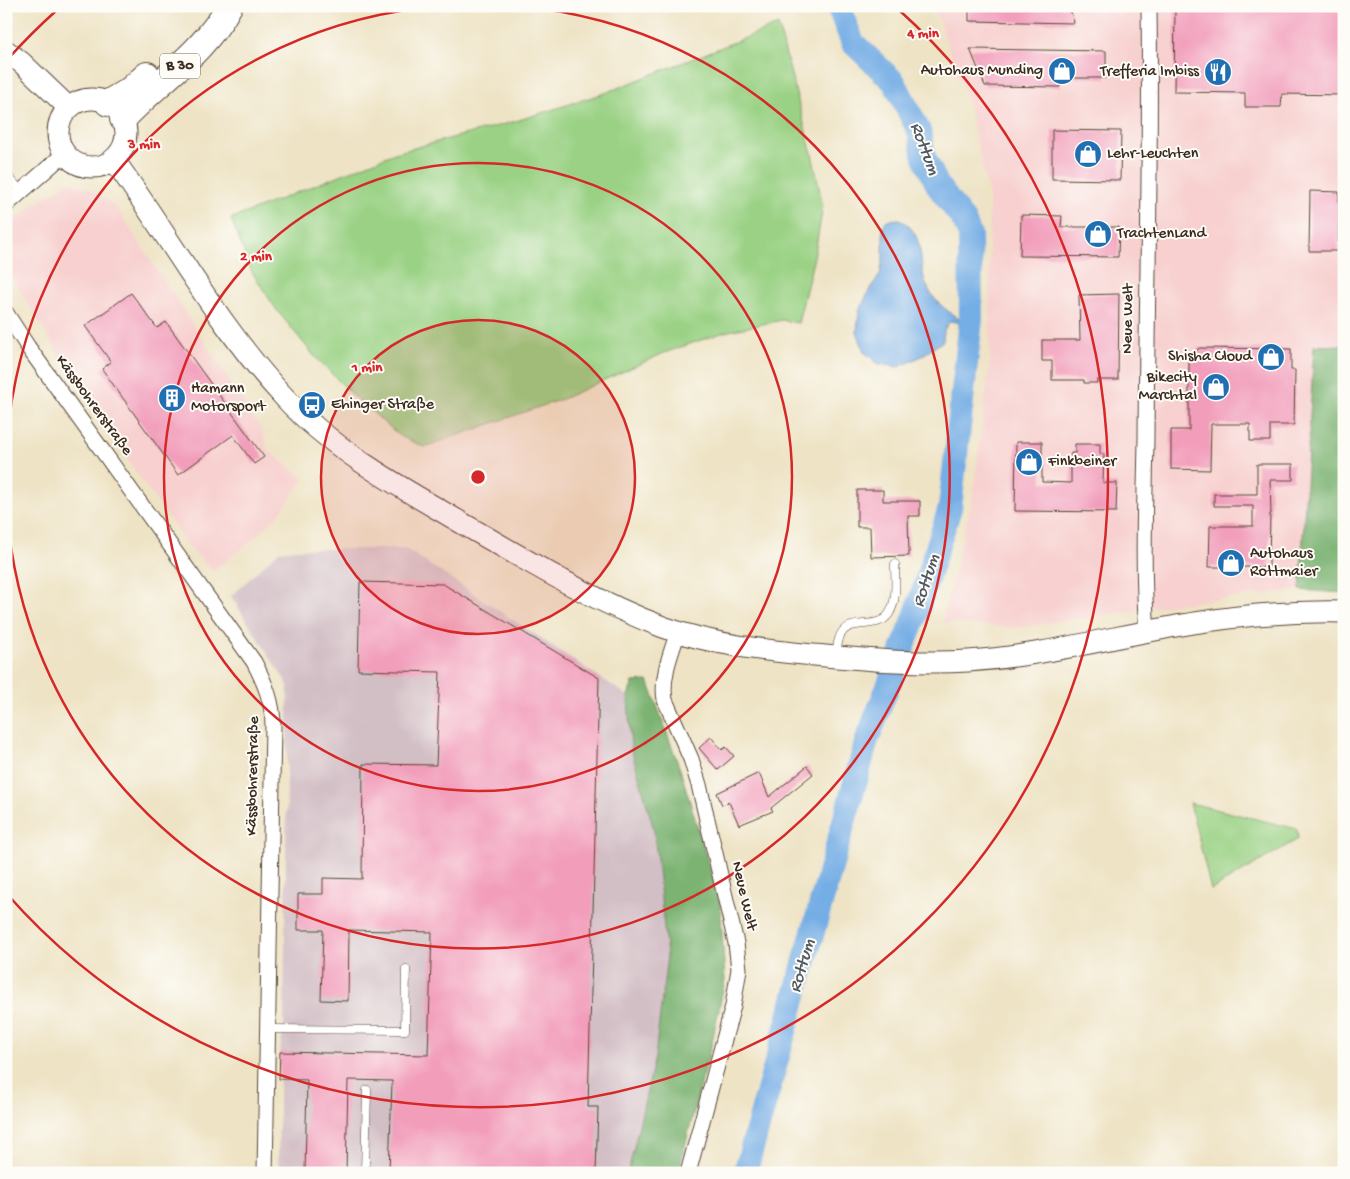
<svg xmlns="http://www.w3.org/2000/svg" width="1350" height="1179" font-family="'Gochi Hand',sans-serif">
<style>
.built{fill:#f7d0cf}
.industrial{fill:#d2bec5}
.green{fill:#9ad184;stroke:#6a7e51}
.forest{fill:#7bb372;stroke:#5b6e48}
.water{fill:#75ade5;stroke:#586c82}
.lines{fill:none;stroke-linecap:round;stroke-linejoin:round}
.river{stroke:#75ade5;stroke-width:24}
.building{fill:#f29ebb}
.lane-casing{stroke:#564637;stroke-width:9}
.street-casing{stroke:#564637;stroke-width:17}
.secondary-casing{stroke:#564637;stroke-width:23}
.highway-casing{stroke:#564637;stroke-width:28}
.lane{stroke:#fff;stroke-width:8}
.street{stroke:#fff;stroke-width:15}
.secondary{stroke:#fff;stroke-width:21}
.highway{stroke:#fff;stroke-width:26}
.ring{fill:none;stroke:#d62828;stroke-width:2.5}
.labels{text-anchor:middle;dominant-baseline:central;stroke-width:4;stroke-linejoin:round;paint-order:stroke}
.shield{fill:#fdfcf7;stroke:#75695f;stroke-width:1}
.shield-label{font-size:15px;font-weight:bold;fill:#3b2a1e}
.poi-label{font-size:16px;fill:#3b2a1e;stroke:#fdfcf7;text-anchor:start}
.street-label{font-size:16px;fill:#3b2a1e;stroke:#fdfcf7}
.water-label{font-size:18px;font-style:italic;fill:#4f5864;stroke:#fdfcf7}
.centre{fill:#d62828;stroke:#fdfcf7;stroke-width:2.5}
.ring-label{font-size:15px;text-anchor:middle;font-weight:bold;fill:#d62828;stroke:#fdfcf7;stroke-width:4;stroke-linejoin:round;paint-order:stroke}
</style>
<rect width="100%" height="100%" fill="#fdfcf7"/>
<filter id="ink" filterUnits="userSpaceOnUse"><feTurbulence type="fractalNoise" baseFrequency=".02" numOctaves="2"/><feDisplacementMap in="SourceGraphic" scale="10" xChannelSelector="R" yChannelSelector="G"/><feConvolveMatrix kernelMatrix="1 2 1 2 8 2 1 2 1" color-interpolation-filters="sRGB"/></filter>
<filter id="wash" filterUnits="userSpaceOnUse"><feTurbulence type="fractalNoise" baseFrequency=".0096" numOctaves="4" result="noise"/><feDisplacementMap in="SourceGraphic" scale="20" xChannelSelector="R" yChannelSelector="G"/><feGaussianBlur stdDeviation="1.12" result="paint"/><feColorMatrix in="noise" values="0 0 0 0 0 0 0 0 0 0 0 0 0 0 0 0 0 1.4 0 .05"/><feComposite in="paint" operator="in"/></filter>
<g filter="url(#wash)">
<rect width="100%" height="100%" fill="#eee3c5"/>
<g class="built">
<path d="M 934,6 L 1344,6 L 1344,345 L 1314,347 L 1300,590 L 1169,605 L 1015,628 L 942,622 L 973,495 L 990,362 L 989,194 L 967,100 Z"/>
<path d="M 68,182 L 92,190 L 116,207 L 261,429 L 268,450 L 304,479 L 279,514 L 247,545 L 212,571 L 186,543 L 137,473 L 87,399 L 20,291 L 6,266 L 6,234 L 14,220 Z"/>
</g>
<path class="industrial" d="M 297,549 L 406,549 L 628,696 L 631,748 L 654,830 L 667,956 L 655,1057 L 628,1173 L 278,1173 L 280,1050 L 284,1026 L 288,685 L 231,596 L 279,551 Z"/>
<g class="green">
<path d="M 778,25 L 813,158 L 823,207 L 814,257 L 798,323 L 782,320 L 724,332 L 664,353 L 562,399 L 424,447 L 400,436 L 356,398 L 315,357 L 276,309 L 252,272 L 231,219 L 395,153 L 513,122 L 605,93 Z"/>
<path d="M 1190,803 L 1297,829 L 1298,839 L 1211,890 Z"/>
</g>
<g class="forest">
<path d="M 1344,345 L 1344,593 L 1300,590 L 1314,346 Z"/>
<path d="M 648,681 L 681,772 L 720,903 L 725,980 L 712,1042 L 678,1173 L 628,1173 L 655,1057 L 667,956 L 654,830 L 631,748 L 628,696 L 633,682 Z"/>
</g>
<path class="water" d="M 899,219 C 927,234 917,260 926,284 C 933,303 954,316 970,326 L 970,334 L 957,322 L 950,321 L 944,330 L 943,341 L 922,356 L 899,367 L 879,364 L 864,352 L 857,331 L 859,311 L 871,287 L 880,275 L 883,259 L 883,226 L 887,220 Z"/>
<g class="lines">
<path class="river" d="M 745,1173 L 867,740 L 916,614 L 950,508 L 971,319 L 970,235 L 964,221 L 938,186 L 924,157 L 919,131 L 894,82 L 853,43 L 838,6"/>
</g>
<g id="blocks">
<g class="building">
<path d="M 969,6 L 1069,6 L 1069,12 L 1071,12 L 1074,23 L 969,21 Z"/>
<path d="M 1175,6 L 1344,6 L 1344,95 L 1282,94 L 1281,107 L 1245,107 L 1245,93 L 1174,92 Z"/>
<path d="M 970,49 L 1106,51 L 1106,78 L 1060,78 L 1060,87 L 985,86 Z"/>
<path d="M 1052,130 L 1121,131 L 1120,180 L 1052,179 Z"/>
<path d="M 1310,191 L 1339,192 L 1338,251 L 1309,251 Z"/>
<path d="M 1021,215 L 1062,216 L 1061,227 L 1119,227 L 1118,257 L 1020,256 Z"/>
<path d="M 131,293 L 157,328 L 166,322 L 264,457 L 254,464 L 233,435 L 178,475 L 102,369 L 111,362 L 85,326 Z"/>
<path d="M 1119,294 L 1118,380 L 1097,380 L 1097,383 L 1084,383 L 1084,380 L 1052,380 L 1052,361 L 1042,361 L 1042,340 L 1080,340 L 1079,295 Z"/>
<path d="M 1199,348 L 1291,349 L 1291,370 L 1295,370 L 1294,425 L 1270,425 L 1270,441 L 1250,441 L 1250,424 L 1211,424 L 1210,470 L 1171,469 L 1171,430 L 1189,430 L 1189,359 Z"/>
<path d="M 1016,442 L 1042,442 L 1042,482 L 1071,483 L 1071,453 L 1075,453 L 1075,444 L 1100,444 L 1100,454 L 1104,454 L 1103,483 L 1117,483 L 1116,512 L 1015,511 Z"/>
<path d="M 1257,464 L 1293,464 L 1293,480 L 1270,480 L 1271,514 L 1270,514 L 1269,567 L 1209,567 L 1210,526 L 1253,526 L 1253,506 L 1214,506 L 1214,494 L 1257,494 Z"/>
<path d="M 857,490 L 883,490 L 883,501 L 920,501 L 920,516 L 908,516 L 909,556 L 871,557 L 870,527 L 857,527 Z"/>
<path d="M 360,582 L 443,584 L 599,678 L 588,1107 L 598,1107 L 596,1173 L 389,1173 L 392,1081 L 348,1080 L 346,1173 L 305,1173 L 307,1080 L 279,1079 L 280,1052 L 428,1055 L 432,932 L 349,930 L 348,1001 L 321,1000 L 323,930 L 298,930 L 298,894 L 323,894 L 323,878 L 362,879 L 363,764 L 436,765 L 440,672 L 358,670 Z"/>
<path d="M 711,737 L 722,750 L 726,747 L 734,756 L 718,770 L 699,748 Z"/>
<path d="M 807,766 L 813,774 L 771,808 L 773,811 L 739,825 L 729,802 L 722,805 L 717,793 L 759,773 L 769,797 Z"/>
</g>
</g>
</g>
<g filter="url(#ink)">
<use href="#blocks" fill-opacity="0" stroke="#564637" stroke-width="1"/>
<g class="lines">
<g class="lane-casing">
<g id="lane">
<path d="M 6,174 L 21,191"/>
<path d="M 837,655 C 837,649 837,644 839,639 C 845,615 877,632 889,614 C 898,599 895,580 895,564"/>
<path d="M 267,1029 L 405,1030 L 406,969"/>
<path d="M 365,1173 L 367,1090"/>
</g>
</g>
<g class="street-casing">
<g id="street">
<path d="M 6,205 L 64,154"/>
<path d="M 6,313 L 28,347 L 254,662 C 265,683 273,702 273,726 L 265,1173"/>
<path d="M 678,632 C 671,653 661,677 665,700 L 691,759 L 699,785 L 736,943 L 739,969 L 733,1006 L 688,1173"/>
<path d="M 1147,632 C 1142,568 1145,503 1146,439 C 1147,295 1151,150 1149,6"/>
</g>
</g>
<g class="secondary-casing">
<g id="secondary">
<path d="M 6,51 L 22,63 L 69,108"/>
<circle cx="92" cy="133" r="34"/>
<path d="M 114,160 C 171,239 218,326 285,398 C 334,451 399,486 460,522 C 526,560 591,600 663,627 C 715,646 771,651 825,656 C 872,660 921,664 968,661 C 1044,656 1119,635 1194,623 C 1243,615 1294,611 1344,612"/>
</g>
</g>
<g class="highway-casing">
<g id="highway">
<path d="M 108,103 L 130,90 L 147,75"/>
<path d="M 123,119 C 158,81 204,53 229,6"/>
</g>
</g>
<use href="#lane" class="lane"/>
<use href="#street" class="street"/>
<use href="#secondary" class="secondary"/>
<use href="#highway" class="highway"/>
</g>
</g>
<circle cx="478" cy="477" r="157" fill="#d62828" fill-opacity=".12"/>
<g class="ring">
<circle cx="478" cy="477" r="157"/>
<circle cx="478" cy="477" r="314"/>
<path d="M6 461A472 472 0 0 1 441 6M515 6A472 472 0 1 1 6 493"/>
<path d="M7 60A629 629 0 0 1 57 10M899 10A629 629 0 1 1 7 894"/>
</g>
<defs>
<g id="shop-disc" transform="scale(1.4375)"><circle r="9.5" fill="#1f6fb2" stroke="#fdfcf7"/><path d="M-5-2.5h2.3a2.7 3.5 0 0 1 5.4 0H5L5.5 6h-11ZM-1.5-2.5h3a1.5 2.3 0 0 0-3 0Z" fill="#fff"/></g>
<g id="restaurant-disc" transform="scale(1.4375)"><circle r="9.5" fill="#1f6fb2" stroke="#fdfcf7"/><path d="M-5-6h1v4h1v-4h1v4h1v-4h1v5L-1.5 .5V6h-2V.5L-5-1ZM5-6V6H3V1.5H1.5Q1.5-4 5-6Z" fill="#fff"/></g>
<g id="building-disc" transform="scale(1.4375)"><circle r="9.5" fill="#1f6fb2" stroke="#fdfcf7"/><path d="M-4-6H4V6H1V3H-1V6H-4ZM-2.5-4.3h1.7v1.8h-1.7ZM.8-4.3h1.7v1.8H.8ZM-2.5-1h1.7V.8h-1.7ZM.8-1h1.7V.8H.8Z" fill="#fff"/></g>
<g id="bus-disc" transform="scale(1.4375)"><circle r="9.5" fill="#1f6fb2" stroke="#fdfcf7"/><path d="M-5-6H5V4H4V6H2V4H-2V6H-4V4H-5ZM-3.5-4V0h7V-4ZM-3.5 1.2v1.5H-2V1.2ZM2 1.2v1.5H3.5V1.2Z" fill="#fff"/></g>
</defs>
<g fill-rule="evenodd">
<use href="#shop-disc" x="1062" y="71"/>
<use href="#restaurant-disc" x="1218" y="72"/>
<use href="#shop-disc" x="1088" y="154"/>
<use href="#shop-disc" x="1098" y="234"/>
<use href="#shop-disc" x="1271" y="357"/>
<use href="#shop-disc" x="1216" y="387"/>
<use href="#building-disc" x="172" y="398"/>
<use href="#bus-disc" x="312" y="405"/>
<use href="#shop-disc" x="1029" y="462"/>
<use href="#shop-disc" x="1231" y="563"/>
</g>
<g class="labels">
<rect class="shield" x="160" y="53.5" width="40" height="25" rx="4"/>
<g class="shield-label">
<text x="180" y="66">B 30</text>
</g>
<g class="poi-label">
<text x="1043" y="71" text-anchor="end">Autohaus Munding</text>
<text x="1199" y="72" text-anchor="end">Trefferia Imbiss</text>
<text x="1107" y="154">Lehr-Leuchten</text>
<text x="1117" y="234">TrachtenLand</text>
<text x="1252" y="357" text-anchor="end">Shisha Cloud</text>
<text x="1197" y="378" text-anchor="end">Bikecity<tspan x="1197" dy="18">Marchtal</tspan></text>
<text x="191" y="389">Hamann<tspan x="191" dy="18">Motorsport</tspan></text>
<text x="331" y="405">Ehinger Straße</text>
<text x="1048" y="462">Finkbeiner</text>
<text x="1250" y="554">Autohaus<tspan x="1250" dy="18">Rottmaier</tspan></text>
</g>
<g class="street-label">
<text transform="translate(1129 319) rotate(-89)">Neue Welt</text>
<text transform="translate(93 406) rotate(54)">Kässbohrerstraße</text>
<text transform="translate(254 776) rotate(-89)">Kässbohrerstraße</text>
<text transform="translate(743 896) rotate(77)">Neue Welt</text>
</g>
<g class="water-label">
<text transform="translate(924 149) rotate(69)">Rottum</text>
<text transform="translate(927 581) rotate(-72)">Rottum</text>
<text transform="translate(803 966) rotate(-74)">Rottum</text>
</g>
</g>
<circle cx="478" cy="477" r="8" class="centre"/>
<g class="ring-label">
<text x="923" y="37">4 min</text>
<text x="144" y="148">3 min</text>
<text x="256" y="260">2 min</text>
<text x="367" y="371">1 min</text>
</g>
<rect width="1350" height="1179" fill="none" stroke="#fdfcf7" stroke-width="25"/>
</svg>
